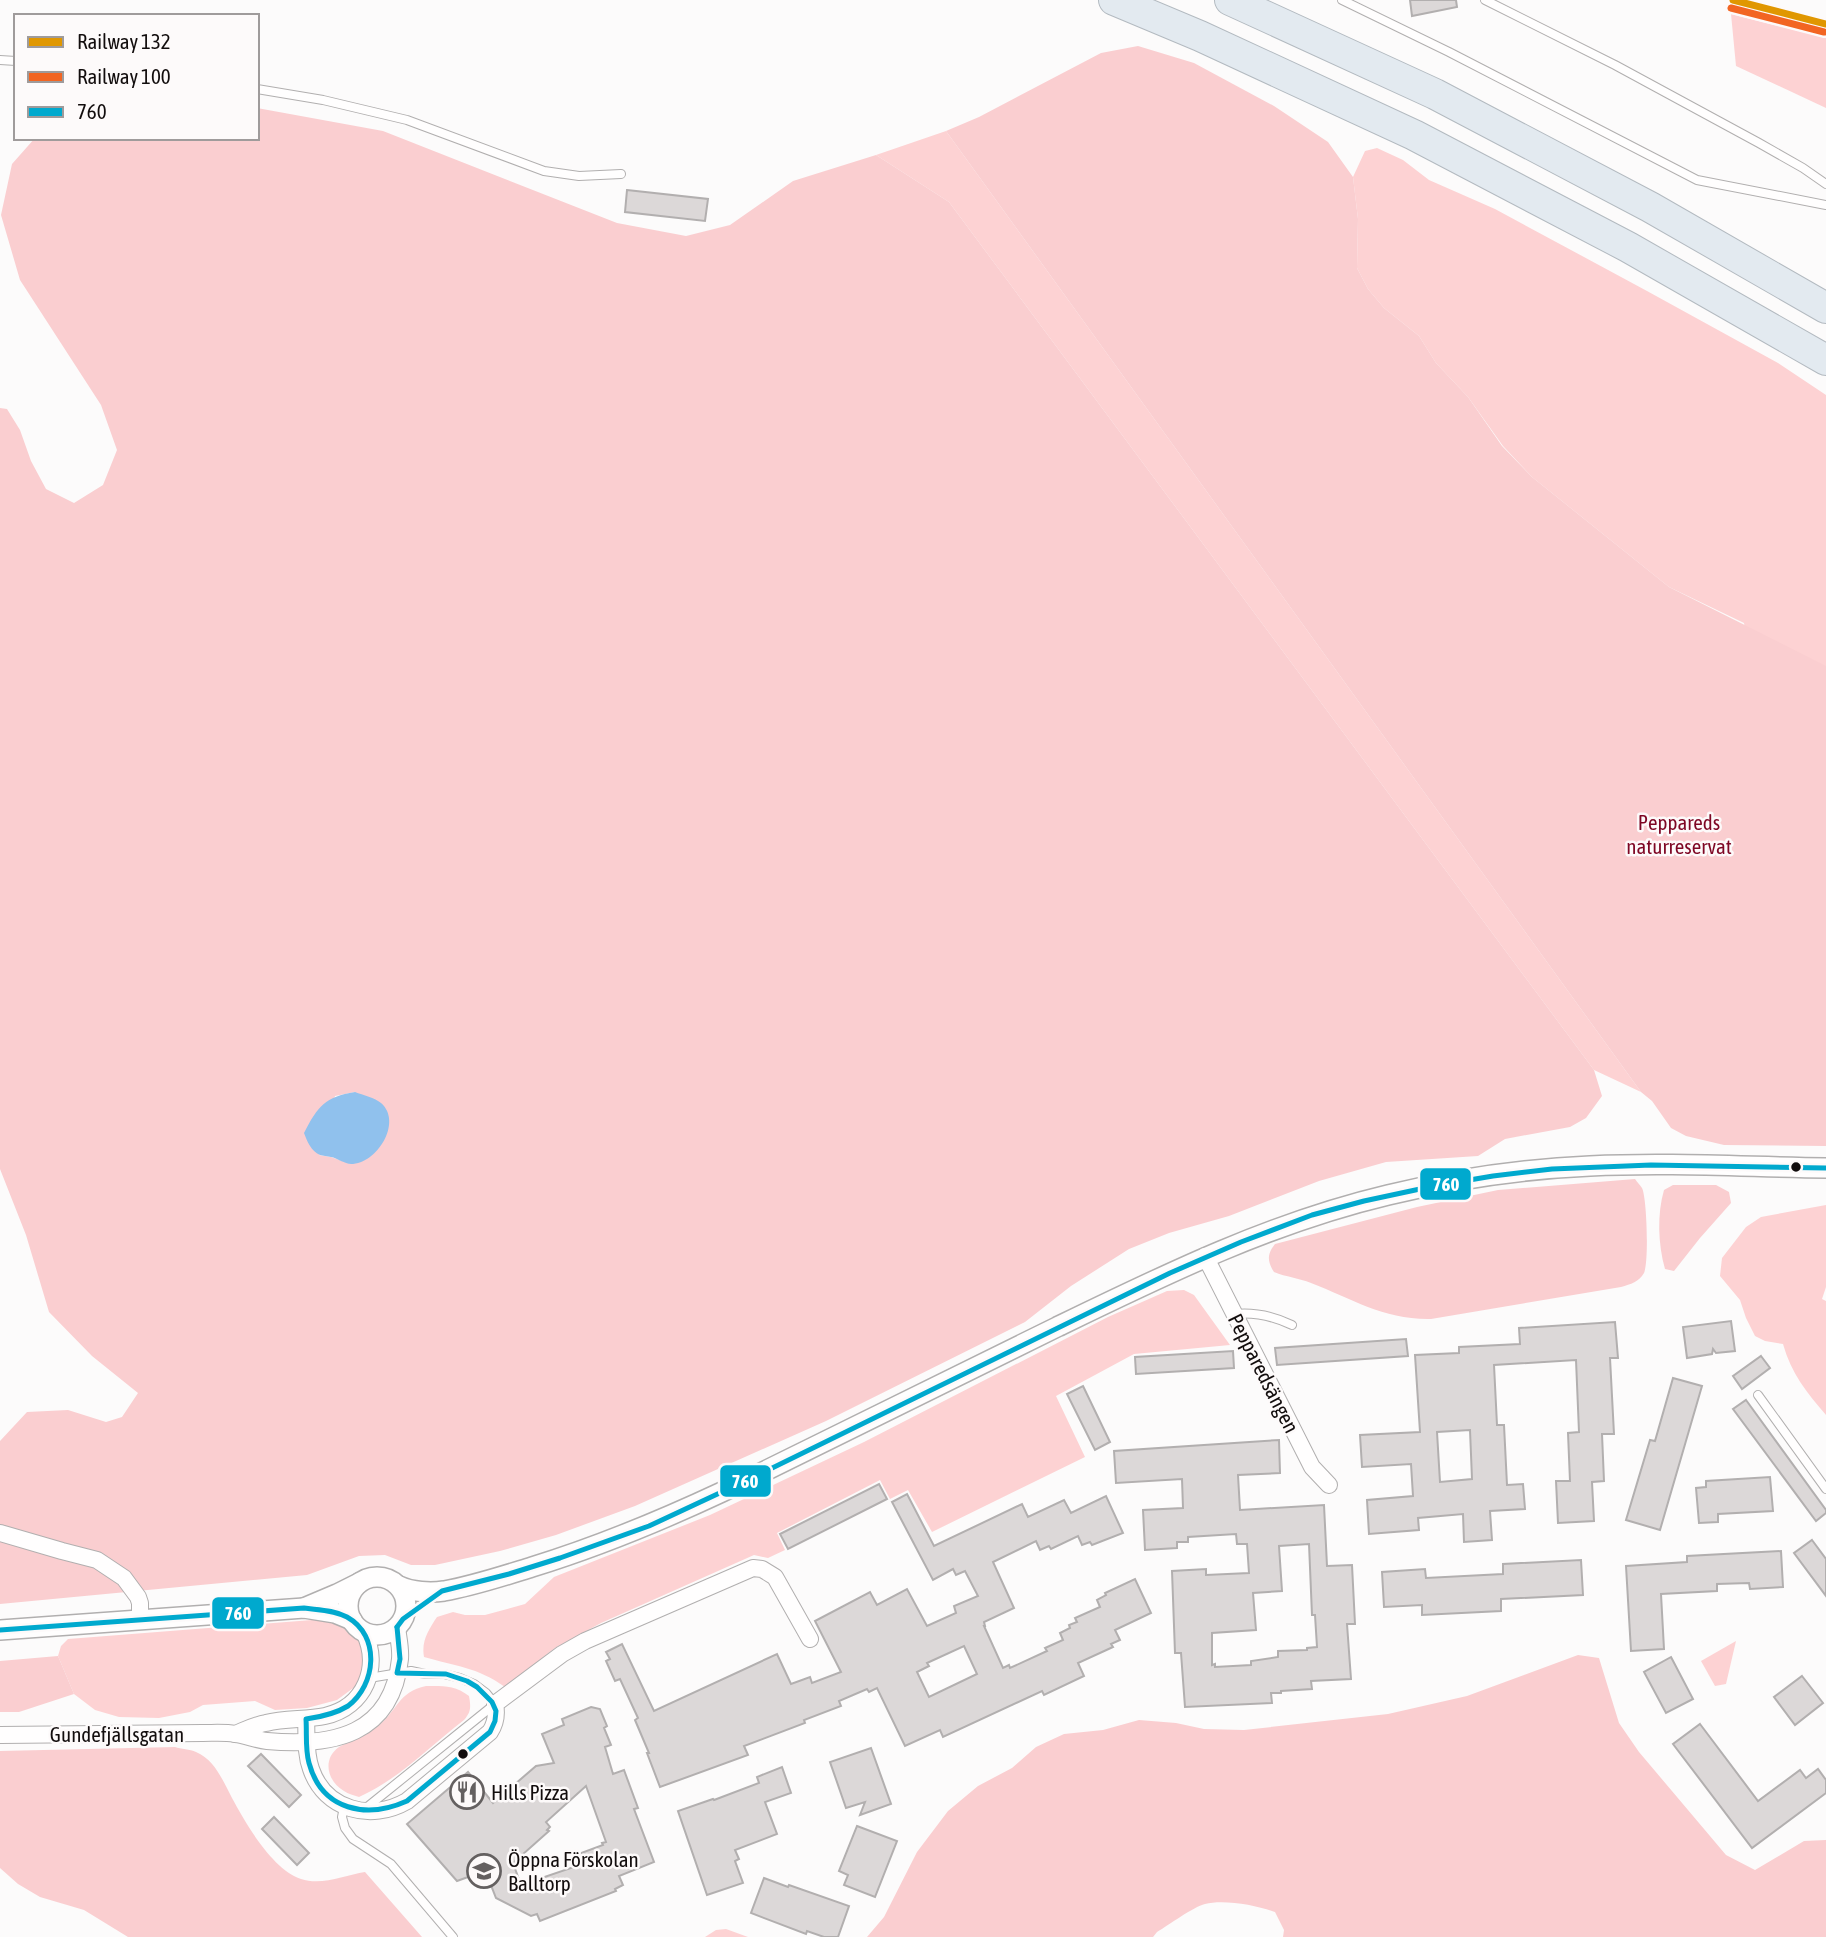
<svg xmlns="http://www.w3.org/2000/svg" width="1826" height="1937" font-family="'Asap Condensed',sans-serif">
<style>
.green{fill:#fdd2d3}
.forest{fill:#faced0;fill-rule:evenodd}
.water{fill:#90c1ed}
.building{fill:#dcd8d8;stroke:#b2afaf;stroke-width:2;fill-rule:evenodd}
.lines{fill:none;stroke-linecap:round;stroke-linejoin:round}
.service-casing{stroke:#b1afaf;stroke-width:10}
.minor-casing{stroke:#b1afaf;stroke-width:18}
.tertiary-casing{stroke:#b1afaf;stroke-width:22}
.motorway-casing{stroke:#b3bac0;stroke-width:32}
.service{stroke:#fffefe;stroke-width:8}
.minor{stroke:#fffefe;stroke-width:16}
.tertiary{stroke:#fffefe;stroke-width:19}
.motorway{stroke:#e3eaf0;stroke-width:30}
.bus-1-casing{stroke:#fdfafa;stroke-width:10}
.bus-1{stroke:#00a9ce;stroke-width:5}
.rail-1-casing{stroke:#fdfafa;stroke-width:12}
.rail-2-casing{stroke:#fdfafa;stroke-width:12}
.rail-1{stroke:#e09701;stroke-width:7}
.rail-2{stroke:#f26522;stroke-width:7}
.bus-dot{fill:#120d0d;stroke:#fdfafa;stroke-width:2.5}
.labels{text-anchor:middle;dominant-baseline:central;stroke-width:5;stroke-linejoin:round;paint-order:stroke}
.park-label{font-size:21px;fill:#7e0724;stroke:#fdfafa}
.street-label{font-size:21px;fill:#120d0d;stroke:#fdfafa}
.poi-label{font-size:21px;fill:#120d0d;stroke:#fdfafa;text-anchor:start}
.line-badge{stroke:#fdfafa;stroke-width:2.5}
.badge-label{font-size:19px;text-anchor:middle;font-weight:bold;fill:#fff}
</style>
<rect width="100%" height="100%" fill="#fcfbfb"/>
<g class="green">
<path d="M 1731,14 L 1826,38 L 1826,108 L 1736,66 Z"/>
<path d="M 946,131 L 1641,1092 L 1594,1070 L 949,202 L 876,155 Z"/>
<path d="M 1377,148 L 1403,160 L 1429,180 L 1495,209 L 1647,291 L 1778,363 L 1826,395 L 1826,1101 L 1744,623 L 1669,587 L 1532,477 L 1503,446 L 1468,397 L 1436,363 L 1419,336 L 1384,308 L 1368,289 L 1357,268 L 1358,219 L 1353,177 L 1365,151 Z"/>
<path d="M 1826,1205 L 1826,1287 L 1822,1299 L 1826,1301 L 1826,1415 C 1807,1393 1791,1373 1783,1344 L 1765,1341 L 1755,1336 L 1746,1318 L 1740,1300 L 1720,1276 L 1722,1258 L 1746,1227 L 1761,1217 Z"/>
<path d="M 1184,1290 L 1194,1295 L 1230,1345 L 1134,1354 L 1056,1396 L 1085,1457 L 932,1532 L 908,1490 L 890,1499 L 880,1480 L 777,1533 L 785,1550 L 768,1558 L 754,1555 L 601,1623 L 555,1648 L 505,1687 C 477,1667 455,1666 424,1657 C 421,1641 429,1629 437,1617 L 453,1612 L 465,1615 L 485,1615 L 525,1604 L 554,1577 L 710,1515 L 864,1442 L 1108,1317 L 1167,1291 Z"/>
<path d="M 325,1619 L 338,1623 L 354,1634 L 361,1644 L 365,1662 L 364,1672 L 356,1686 L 337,1700 L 307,1708 L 275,1710 L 255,1701 L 203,1705 L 190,1712 L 159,1718 L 119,1717 L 95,1710 L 74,1694 L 58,1656 L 61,1646 L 68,1639 Z"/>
<path d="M 1736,1641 L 1726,1684 L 1715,1686 L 1701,1661 Z"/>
<path d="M 426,1686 C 443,1686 455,1685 469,1696 C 471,1707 471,1712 464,1720 C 429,1747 399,1779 359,1797 C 354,1795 348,1794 344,1791 C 327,1781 322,1759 339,1747 C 344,1744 350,1742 354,1740 C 363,1737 370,1732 378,1726 C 398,1710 398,1692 426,1686 Z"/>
<path d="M 726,1929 L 748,1937 L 705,1937 L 716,1930 Z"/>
</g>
<g class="forest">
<path d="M 1138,46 L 1194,63 L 1274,106 L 1328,142 L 1353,177 L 1358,219 L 1357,268 L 1368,289 L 1384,308 L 1419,336 L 1436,363 L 1468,397 L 1502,446 L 1532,477 L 1669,587 L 1826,666 L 1826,1146 L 1724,1145 L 1686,1136 L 1671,1128 L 1652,1101 L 1641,1092 L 946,131 L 979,117 L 1101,53 Z"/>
<path d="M 257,108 L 383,131 L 617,223 L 686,236 L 730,225 L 793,181 L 876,155 L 949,202 L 1594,1070 L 1602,1096 L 1586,1118 L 1570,1127 L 1505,1139 L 1478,1156 L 1386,1162 L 1319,1181 L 1229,1216 L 1169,1233 L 1129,1249 L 1071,1286 L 1025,1322 L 826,1421 L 635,1506 L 556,1535 L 500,1551 L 435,1565 L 411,1565 L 385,1555 L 359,1556 L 307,1575 L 0,1604 L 0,1441 L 27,1412 L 68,1410 L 106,1422 L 122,1417 L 138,1393 L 92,1356 L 49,1312 L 26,1235 L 0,1169 L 0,408 L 7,409 L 20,430 L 31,461 L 46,489 L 74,503 L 103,485 L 117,450 L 101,405 L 20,280 L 1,215 L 12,164 L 35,138 L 257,138 ZM 355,1092 L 351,1164 L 331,1157 L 319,1155 L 335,1096 Z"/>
<path d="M 1635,1179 C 1637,1182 1640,1185 1642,1188 C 1647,1198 1649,1262 1644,1273 C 1639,1282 1631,1284 1621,1287 L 1431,1319 C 1384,1320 1353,1299 1311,1283 C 1299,1278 1286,1277 1274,1272 C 1267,1261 1267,1254 1275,1244 L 1417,1207 L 1498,1190 Z"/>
<path d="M 1673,1185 L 1716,1185 L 1729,1192 L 1731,1203 L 1700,1238 L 1674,1271 L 1665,1269 C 1658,1244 1657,1214 1664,1190 Z"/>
<path d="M 1578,1655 L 1599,1658 L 1619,1723 L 1639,1752 L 1726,1855 L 1755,1870 L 1804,1841 L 1826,1840 L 1826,1937 L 1283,1937 L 1284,1930 L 1275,1912 C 1257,1905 1223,1899 1205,1904 C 1193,1907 1169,1925 1157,1932 L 1153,1937 L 867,1937 L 884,1917 L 917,1852 L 948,1811 L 978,1786 L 1012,1768 L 1036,1747 L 1064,1734 L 1103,1730 L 1139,1720 L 1176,1723 L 1204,1729 L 1244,1730 L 1388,1714 L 1467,1696 Z"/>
<path d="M 58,1656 L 74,1694 L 19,1712 L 0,1712 L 0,1661 Z"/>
<path d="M 175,1747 C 181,1749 190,1749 196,1752 C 215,1760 223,1781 232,1798 C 246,1824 272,1869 301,1879 C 322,1886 345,1875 365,1872 L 422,1937 L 128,1937 L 84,1910 L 40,1897 L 18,1884 L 0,1868 L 0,1751 Z"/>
</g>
<path class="water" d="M 355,1092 C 363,1095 375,1098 381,1103 C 403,1122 377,1164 351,1164 C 345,1164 337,1158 331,1157 C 327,1156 323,1156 320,1155 C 311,1151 307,1141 304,1133 C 318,1106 325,1097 355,1092 Z"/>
<g class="building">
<path d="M 1410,0 L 1456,0 L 1457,7 L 1412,16 Z"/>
<path d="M 627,190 L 708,199 L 705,221 L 625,212 Z"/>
<path d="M 1731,1321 L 1735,1351 L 1716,1353 L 1713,1349 L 1712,1354 L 1687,1358 L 1683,1327 Z"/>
<path d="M 1615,1322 L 1618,1358 L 1610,1358 L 1614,1434 L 1602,1434 L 1604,1481 L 1592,1482 L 1594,1521 L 1558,1523 L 1556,1481 L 1570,1481 L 1568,1433 L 1579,1432 L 1576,1360 L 1494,1365 L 1497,1425 L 1504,1425 L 1507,1485 L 1523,1484 L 1525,1509 L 1490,1511 L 1492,1540 L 1464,1542 L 1463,1514 L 1418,1518 L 1419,1530 L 1369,1534 L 1367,1500 L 1413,1496 L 1411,1464 L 1362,1467 L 1360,1435 L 1420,1432 L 1415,1355 L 1459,1353 L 1459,1347 L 1520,1344 L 1519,1328 ZM 1470,1430 L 1472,1479 L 1440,1482 L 1437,1432 Z"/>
<path d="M 1406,1339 L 1408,1356 L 1277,1365 L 1275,1348 Z"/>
<path d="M 1233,1351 L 1234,1368 L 1136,1374 L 1135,1357 Z"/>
<path d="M 1761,1356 L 1770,1368 L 1742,1389 L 1733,1376 Z"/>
<path d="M 1673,1378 L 1702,1386 L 1660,1530 L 1626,1520 L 1650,1440 L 1655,1441 Z"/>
<path d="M 1083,1386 L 1110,1442 L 1095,1450 L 1067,1394 Z"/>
<path d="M 1746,1400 L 1826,1510 L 1826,1513 L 1816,1521 L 1733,1409 Z"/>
<path d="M 1279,1440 L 1280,1473 L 1238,1475 L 1240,1510 L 1324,1505 L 1327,1566 L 1352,1565 L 1355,1624 L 1347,1624 L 1351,1679 L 1311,1681 L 1312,1689 L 1281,1691 L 1281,1693 L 1271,1693 L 1272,1703 L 1185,1707 L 1181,1653 L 1175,1653 L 1172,1571 L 1206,1569 L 1206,1575 L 1249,1573 L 1247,1544 L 1237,1544 L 1236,1534 L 1188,1537 L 1188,1542 L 1177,1542 L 1177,1548 L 1145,1550 L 1143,1510 L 1183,1508 L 1182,1479 L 1116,1483 L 1114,1451 ZM 1309,1544 L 1312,1615 L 1315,1615 L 1317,1647 L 1307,1648 L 1307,1650 L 1278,1651 L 1278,1657 L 1251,1661 L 1251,1665 L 1215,1667 L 1215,1664 L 1212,1665 L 1212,1633 L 1256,1630 L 1253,1593 L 1282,1591 L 1279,1546 Z"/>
<path d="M 1770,1477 L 1773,1511 L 1718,1514 L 1718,1522 L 1699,1523 L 1696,1488 L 1706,1487 L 1706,1481 Z"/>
<path d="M 879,1484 L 887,1499 L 788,1549 L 780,1534 Z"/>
<path d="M 907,1494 L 934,1546 L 1022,1504 L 1028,1517 L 1064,1500 L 1071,1513 L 1106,1496 L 1123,1533 L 1092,1545 L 1090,1542 L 1082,1545 L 1078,1536 L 1051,1549 L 1049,1546 L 1040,1550 L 1036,1541 L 993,1562 L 1014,1608 L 984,1622 L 985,1626 L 984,1626 L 1003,1668 L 1009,1665 L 1010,1668 L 1047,1651 L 1045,1648 L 1063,1640 L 1060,1633 L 1070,1628 L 1069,1625 L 1077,1622 L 1075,1618 L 1100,1607 L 1097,1600 L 1106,1595 L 1105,1593 L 1135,1579 L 1151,1613 L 1115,1630 L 1120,1640 L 1111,1644 L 1113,1647 L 1078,1663 L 1084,1676 L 1044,1695 L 1042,1691 L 943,1737 L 940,1730 L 905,1746 L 877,1688 L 869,1692 L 867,1689 L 839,1701 L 841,1706 L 804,1720 L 805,1723 L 744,1746 L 748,1755 L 660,1787 L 647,1753 L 649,1753 L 635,1720 L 638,1718 L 620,1679 L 615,1681 L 606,1661 L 610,1659 L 606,1652 L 622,1644 L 654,1711 L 777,1654 L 791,1684 L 810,1677 L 812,1683 L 841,1672 L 815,1621 L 870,1592 L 877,1605 L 907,1589 L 927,1626 L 956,1613 L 954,1606 L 978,1596 L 965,1571 L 956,1575 L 953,1569 L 933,1580 L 892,1502 ZM 964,1646 L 977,1674 L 929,1697 L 917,1672 L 929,1666 L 927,1663 Z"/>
<path d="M 1812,1540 L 1826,1559 L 1826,1596 L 1794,1553 Z"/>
<path d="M 1781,1551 L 1783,1587 L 1750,1589 L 1749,1583 L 1717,1584 L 1717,1591 L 1661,1594 L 1664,1649 L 1631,1651 L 1626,1566 L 1687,1562 L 1687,1556 Z"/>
<path d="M 1581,1560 L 1583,1595 L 1501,1599 L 1501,1611 L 1422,1615 L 1422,1605 L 1384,1607 L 1382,1572 L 1425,1569 L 1426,1578 L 1503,1574 L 1503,1564 Z"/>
<path d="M 1671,1657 L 1693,1699 L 1666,1713 L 1644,1672 Z"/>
<path d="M 1802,1676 L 1823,1703 L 1795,1725 L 1774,1697 Z"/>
<path d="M 591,1707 L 600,1709 L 607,1726 L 604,1728 L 611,1745 L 605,1747 L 613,1774 L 624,1770 L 638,1808 L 634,1809 L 654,1862 L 619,1876 L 623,1885 L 615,1889 L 616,1891 L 540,1921 L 537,1914 L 531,1916 L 496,1898 L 487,1875 L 481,1877 L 479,1873 L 457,1881 L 407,1824 L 468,1772 L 493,1803 L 536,1766 L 554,1763 L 542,1734 L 564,1725 L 562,1719 ZM 586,1786 L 606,1842 L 602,1843 L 603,1845 L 573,1856 L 577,1866 L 521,1885 L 513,1863 L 549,1831 L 547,1830 L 550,1827 L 546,1822 Z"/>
<path d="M 1700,1724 L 1758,1801 L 1800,1770 L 1806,1778 L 1818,1769 L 1826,1780 L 1826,1793 L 1752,1848 L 1673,1744 Z"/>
<path d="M 871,1748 L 891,1804 L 860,1815 L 865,1802 L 846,1808 L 830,1762 Z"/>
<path d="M 261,1754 L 301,1795 L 289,1807 L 248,1766 Z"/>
<path d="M 782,1767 L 791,1793 L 765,1802 L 777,1834 L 735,1850 L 739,1859 L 735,1861 L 743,1883 L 707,1895 L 678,1811 L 713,1799 L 714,1800 L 759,1783 L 757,1777 Z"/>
<path d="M 274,1817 L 309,1853 L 297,1865 L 262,1829 Z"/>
<path d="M 857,1826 L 897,1841 L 875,1897 L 844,1885 L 848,1875 L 839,1871 Z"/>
<path d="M 764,1878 L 788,1887 L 789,1885 L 849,1906 L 838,1937 L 824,1937 L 807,1931 L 806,1934 L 751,1913 Z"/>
</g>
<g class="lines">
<g class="service-casing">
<g id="service">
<path d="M 1342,0 L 1449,52 L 1697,180 L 1826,205"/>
<path d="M 1485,0 L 1615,65 L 1759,143 L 1803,168 L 1826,184"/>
<path d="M 0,60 L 16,61"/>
<path d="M 257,89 L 323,100 L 407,120 L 544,171 L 579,176 L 621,174"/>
<path d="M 1235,1314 C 1256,1312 1273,1316 1292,1325"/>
<path d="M 1758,1395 L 1826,1489"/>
<path d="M 344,1807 L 342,1817 L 345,1828 L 353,1839 L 391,1864 L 453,1937"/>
<path d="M 366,1808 L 495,1704 L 486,1693 L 474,1684 L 460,1678 L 444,1674 L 425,1674 L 411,1671 L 369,1678"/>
</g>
</g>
<g class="minor-casing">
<g id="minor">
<path d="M 1205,1256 L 1312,1467 L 1329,1485"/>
<path d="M 0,1533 L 62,1551 L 97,1560 L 124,1578 L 138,1597 L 140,1603 L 140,1620"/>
<path d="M 306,1719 C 307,1736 305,1753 311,1769 C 325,1810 371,1822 407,1801 L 490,1732 C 496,1723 497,1714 495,1704 L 562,1654 L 585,1641 L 753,1568 L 762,1569 L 775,1577 L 810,1639"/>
<path d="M 235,1734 C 245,1730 255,1725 266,1723 C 285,1718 306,1720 325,1716 C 365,1707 381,1667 364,1632"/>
<path d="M 0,1735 L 203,1733 C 214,1733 225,1732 235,1734 C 246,1735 256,1740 267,1741 C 333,1747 392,1735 400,1659 C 401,1648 398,1637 397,1627"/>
</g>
</g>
<g class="tertiary-casing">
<g id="tertiary">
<circle cx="377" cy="1606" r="29"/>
<path d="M 399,1586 C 412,1592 430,1593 444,1591 C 473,1586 503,1576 532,1567 C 597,1547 660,1521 722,1492 C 834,1438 945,1382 1057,1327 C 1164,1275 1270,1223 1388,1195 C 1454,1179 1522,1169 1590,1166 C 1669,1162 1748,1167 1826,1168"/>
<path d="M 304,1608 L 337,1594 L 359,1583"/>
<path d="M 0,1630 L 304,1608 L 335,1613 L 352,1620"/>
</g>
</g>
<g class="motorway-casing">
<g id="motorway">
<path d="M 1114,0 L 1200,36 L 1414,135 L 1628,247 L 1826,360"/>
<path d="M 1230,0 L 1435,94 L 1650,207 L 1826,308"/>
</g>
</g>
<use href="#service" class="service"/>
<use href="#minor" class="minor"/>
<use href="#tertiary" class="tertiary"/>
<use href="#motorway" class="motorway"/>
<g class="bus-1-casing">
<g id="bus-1">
<path d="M 397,1627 L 403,1619 L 442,1591 L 509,1574 L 560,1558 L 649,1526 L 756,1476 L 1170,1273 L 1241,1242 L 1312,1215 L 1364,1201 L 1434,1186 L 1493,1176 L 1552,1169 L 1651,1165 L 1826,1168"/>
<path d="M 0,1630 L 304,1608 C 318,1610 334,1610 347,1617 C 381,1636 376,1685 348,1706 C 335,1714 321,1717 306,1719 C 307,1734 305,1749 309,1763 C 322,1811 367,1819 407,1801 L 490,1732 L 495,1721 L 496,1711 L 492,1702 L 477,1687 L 467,1681 L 446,1674 L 397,1673 L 400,1659 L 397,1627"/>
</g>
</g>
<use href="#bus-1" class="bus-1"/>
<g class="rail-1-casing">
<path id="rail-1" d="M 1733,0 L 1826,24"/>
</g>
<g class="rail-2-casing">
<path id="rail-2" d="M 1731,8 L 1824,32"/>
</g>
<use href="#rail-1" class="rail-1"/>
<use href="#rail-2" class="rail-2"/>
</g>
<defs>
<g id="restaurant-ring" transform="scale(1.75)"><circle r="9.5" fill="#fdfafa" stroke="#646060" stroke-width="1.5"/><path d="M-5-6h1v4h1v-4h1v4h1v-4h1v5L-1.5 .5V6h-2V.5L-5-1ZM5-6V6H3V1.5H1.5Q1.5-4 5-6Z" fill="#646060"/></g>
<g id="school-ring" transform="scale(1.75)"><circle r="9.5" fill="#fdfafa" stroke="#646060" stroke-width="1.5"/><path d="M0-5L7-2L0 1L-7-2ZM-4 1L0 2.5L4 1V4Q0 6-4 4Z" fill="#646060"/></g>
</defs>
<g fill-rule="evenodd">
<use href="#restaurant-ring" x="467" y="1792"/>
<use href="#school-ring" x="484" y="1871"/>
</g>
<g class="bus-dot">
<circle cx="1796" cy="1167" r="6"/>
<circle cx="463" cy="1754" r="6"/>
</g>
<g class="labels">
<g class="park-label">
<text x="1679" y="822">Peppareds<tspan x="1679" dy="24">naturreservat</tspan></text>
</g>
<g class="street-label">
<text transform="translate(1264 1373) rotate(63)">Pepparedsängen</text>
<text x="117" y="1734">Gundefjällsgatan</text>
</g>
<g class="poi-label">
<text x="491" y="1792">Hills Pizza</text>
<text x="508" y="1859">Öppna Förskolan<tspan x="508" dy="24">Balltorp</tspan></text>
</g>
</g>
<g class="line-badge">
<rect x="1419" y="1167" width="53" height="34" rx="7" fill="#00a9ce"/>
<rect x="719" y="1464" width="53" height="34" rx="7" fill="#00a9ce"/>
<rect x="211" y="1596" width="54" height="34" rx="7" fill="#00a9ce"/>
</g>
<g class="badge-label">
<text x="1446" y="1191">760</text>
<text x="745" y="1488">760</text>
<text x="238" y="1620">760</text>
</g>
<rect x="14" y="14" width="245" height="126" fill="#fdfafa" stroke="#9f9b9b" stroke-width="2"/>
<rect x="28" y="37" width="35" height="10" fill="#e09701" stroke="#9f9b9b" stroke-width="2"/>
<text x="77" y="49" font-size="21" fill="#120d0d">Railway 132</text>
<rect x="28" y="72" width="35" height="10" fill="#f26522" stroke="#9f9b9b" stroke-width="2"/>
<text x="77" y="84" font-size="21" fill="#120d0d">Railway 100</text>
<rect x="28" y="107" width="35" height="10" fill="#00a9ce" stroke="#9f9b9b" stroke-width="2"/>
<text x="77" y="119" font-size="21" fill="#120d0d">760</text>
</svg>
